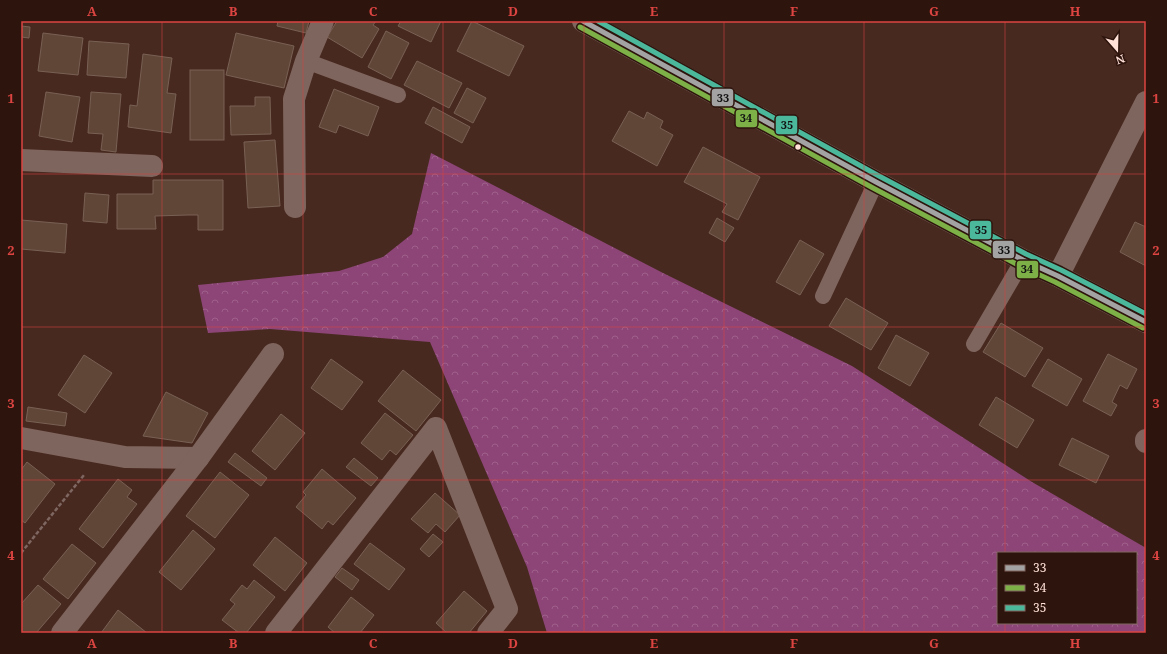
<svg xmlns="http://www.w3.org/2000/svg" width="1167" height="654" font-family="'Noto Serif',serif">
<style>
.forest{fill:url(#forest-crowns);fill-rule:evenodd}
.building{fill:#604636;stroke:#786054}
.lines{fill:none;stroke-linecap:round;stroke-linejoin:round}
.path{stroke:#7e6761;stroke-width:2.5;stroke-dasharray:4 2;stroke-linecap:butt}
.lane{stroke:#7e655d;stroke-width:16}
.street{stroke:#7e655d;stroke-width:22}
.secondary{stroke:#7e655d;stroke-width:22}
.bus-1-casing{stroke:#2d140c;stroke-width:8}
.bus-2-casing{stroke:#2d140c;stroke-width:8}
.bus-3-casing{stroke:#2d140c;stroke-width:8}
.bus-1{stroke:#a3a3a3;stroke-width:5}
.bus-2{stroke:#7db046;stroke-width:5}
.bus-3{stroke:#4bb89c;stroke-width:5}
.grid{fill:none;stroke:#dc4442;stroke-width:1;stroke-opacity:0.55}
.bus-dot{fill:#ffe1d8;stroke:#2d140c;stroke-width:1.5}
.line-badge{stroke:#2d140c;stroke-width:1.5}
.pale-badge-label{font-size:11px;text-anchor:middle;font-weight:bold;fill:#111}
.neatline{fill:none;stroke:#dc4442;stroke-width:1.5}
.grid-label{font-size:13px;text-anchor:middle;font-weight:bold;fill:#dc4442}
</style>
<defs>
<pattern id="forest-crowns" width="20" height="18" patternUnits="userSpaceOnUse"><rect width="20" height="18" fill="#8d4577"/><path d="M2 6a3 3 0 1 1 6 0M12 15a3 3 0 1 1 6 0" fill="none" stroke="#9e608a"/></pattern>
</defs>
<rect width="100%" height="100%" fill="#482920"/>
<path class="forest" d="M 431,153 L 663,273 L 852,366 L 1032,482 L 1146,548 L 1146,633 L 547,633 L 527,567 L 430,342 L 270,329 L 208,333 L 198,285 L 339,271 L 383,257 L 412,234 ZM 998,553 L 1136,553 L 1136,623 L 998,623 Z"/>
<g class="building">
<path d="M 278,21 L 309,21 L 306,33 L 277,26 Z"/>
<path d="M 337,21 L 376,21 L 373,25 L 379,29 L 362,58 L 327,37 Z"/>
<path d="M 401,21 L 441,21 L 431,42 L 398,26 Z"/>
<path d="M 472,21 L 524,46 L 509,76 L 457,51 Z"/>
<path d="M 21,26 L 30,27 L 29,38 L 21,37 Z"/>
<path d="M 386,31 L 409,43 L 391,79 L 368,67 Z"/>
<path d="M 43,33 L 83,38 L 78,75 L 38,71 Z"/>
<path d="M 236,33 L 294,46 L 284,88 L 226,75 Z"/>
<path d="M 89,41 L 129,44 L 126,78 L 87,75 Z"/>
<path d="M 143,54 L 172,58 L 167,93 L 176,94 L 171,133 L 128,127 L 130,105 L 137,106 Z"/>
<path d="M 417,61 L 462,83 L 449,108 L 404,85 Z"/>
<rect x="190" y="70" width="34" height="70"/>
<path d="M 467,88 L 486,98 L 473,123 L 454,113 Z"/>
<path d="M 334,89 L 379,107 L 368,136 L 339,125 L 336,133 L 319,127 Z"/>
<path d="M 46,92 L 80,97 L 72,142 L 39,136 Z"/>
<path d="M 91,92 L 121,94 L 116,152 L 101,150 L 103,134 L 88,133 Z"/>
<path d="M 255,97 L 270,97 L 271,134 L 231,135 L 230,106 L 255,106 Z"/>
<path d="M 433,107 L 470,127 L 462,143 L 425,123 Z"/>
<path d="M 629,111 L 644,119 L 647,112 L 663,121 L 660,128 L 673,135 L 657,166 L 612,141 Z"/>
<path d="M 275,140 L 280,206 L 248,208 L 244,142 Z"/>
<path d="M 703,147 L 760,177 L 738,220 L 722,212 L 727,204 L 684,182 Z"/>
<path d="M 153,180 L 223,180 L 223,230 L 198,230 L 198,215 L 188,215 L 155,216 L 156,229 L 117,229 L 117,194 L 153,194 Z"/>
<path d="M 85,193 L 109,195 L 107,223 L 83,221 Z"/>
<path d="M 717,218 L 734,228 L 725,242 L 709,233 Z"/>
<path d="M 21,220 L 67,224 L 65,253 L 21,249 Z"/>
<path d="M 1135,222 L 1146,227 L 1146,266 L 1120,252 Z"/>
<path d="M 800,240 L 824,254 L 800,295 L 776,282 Z"/>
<path d="M 846,298 L 888,323 L 871,350 L 829,326 Z"/>
<path d="M 1001,323 L 1043,348 L 1025,377 L 983,352 Z"/>
<path d="M 896,335 L 929,353 L 910,386 L 878,368 Z"/>
<path d="M 1108,354 L 1137,369 L 1127,389 L 1120,385 L 1112,402 L 1117,405 L 1111,416 L 1083,401 Z"/>
<path d="M 84,355 L 112,373 L 85,413 L 58,395 Z"/>
<path d="M 331,359 L 363,382 L 342,410 L 311,388 Z"/>
<path d="M 1048,359 L 1082,379 L 1067,406 L 1032,386 Z"/>
<path d="M 403,370 L 441,400 L 416,431 L 378,401 Z"/>
<path d="M 166,392 L 208,413 L 192,443 L 143,436 Z"/>
<path d="M 996,397 L 1034,420 L 1017,448 L 979,425 Z"/>
<path d="M 28,407 L 67,413 L 65,426 L 26,421 Z"/>
<path d="M 385,413 L 413,435 L 396,455 L 390,450 L 382,460 L 361,443 Z"/>
<path d="M 281,414 L 305,433 L 275,470 L 252,451 Z"/>
<path d="M 1072,438 L 1109,456 L 1096,483 L 1059,465 Z"/>
<path d="M 235,453 L 267,478 L 261,486 L 228,462 Z"/>
<path d="M 354,458 L 378,478 L 371,486 L 346,467 Z"/>
<path d="M 27,462 L 55,484 L 25,523 L 21,520 L 21,470 Z"/>
<path d="M 322,469 L 356,498 L 333,525 L 328,521 L 322,529 L 296,507 L 306,495 L 303,492 Z"/>
<path d="M 220,472 L 249,495 L 215,538 L 186,516 Z"/>
<path d="M 118,479 L 132,490 L 127,497 L 137,504 L 103,548 L 79,529 Z"/>
<path d="M 435,493 L 460,515 L 445,532 L 436,524 L 428,533 L 411,519 Z"/>
<path d="M 193,530 L 215,549 L 181,590 L 159,572 Z"/>
<path d="M 433,534 L 443,542 L 429,557 L 420,549 Z"/>
<path d="M 275,537 L 307,563 L 285,591 L 253,565 Z"/>
<path d="M 370,543 L 405,569 L 389,590 L 354,564 Z"/>
<path d="M 72,544 L 96,563 L 68,599 L 43,579 Z"/>
<path d="M 342,568 L 359,580 L 352,590 L 335,577 Z"/>
<path d="M 254,580 L 275,597 L 246,633 L 239,633 L 222,620 L 235,604 L 230,600 L 242,585 L 247,589 Z"/>
<path d="M 38,585 L 61,604 L 36,633 L 21,633 L 21,604 Z"/>
<path d="M 464,591 L 487,611 L 469,633 L 447,633 L 436,623 Z"/>
<path d="M 351,597 L 374,615 L 360,633 L 335,633 L 328,627 Z"/>
<path d="M 118,610 L 147,633 L 101,633 Z"/>
</g>
<g class="lines">
<path class="path" d="M 21,553 L 84,475"/>
<g class="lane">
<path d="M 306,61 L 398,95"/>
<path d="M 823,296 L 876,182"/>
<path d="M 974,344 L 1023,260"/>
</g>
<g class="street">
<path d="M 21,160 L 152,166"/>
<path d="M 295,207 L 294,99 L 306,61 L 323,21"/>
<path d="M 1058,276 L 1146,102"/>
<path d="M 21,438 L 125,457 L 198,458"/>
<path d="M 1146,440 L 1146,442"/>
<path d="M 62,633 L 198,458 L 273,354"/>
<path d="M 276,633 L 436,428 L 507,609 L 488,633"/>
</g>
<path class="secondary" d="M 583,21 L 876,182 L 1023,260 L 1058,276 L 1146,322"/>
<g class="bus-1-casing">
<path id="bus-1" d="M 583,21 L 876,182 L 1023,260 L 1058,276 L 1146,322"/>
</g>
<g class="bus-2-casing">
<path id="bus-2" d="M 580,27 L 873,188 L 1020,266 L 1055,282 L 1143,328"/>
</g>
<g class="bus-3-casing">
<path id="bus-3" d="M 598,21 L 879,176 L 1026,254 L 1061,270 L 1146,314"/>
</g>
<use href="#bus-1" class="bus-1"/>
<use href="#bus-2" class="bus-2"/>
<use href="#bus-3" class="bus-3"/>
</g>
<path class="grid" d="M 162,21 L 162,633M 303,21 L 303,633M 443,21 L 443,633M 584,21 L 584,633M 724,21 L 724,633M 864,21 L 864,633M 1005,21 L 1005,553M 21,174 L 1146,174M 21,327 L 1146,327M 21,480 L 1146,480M 1005,623 L 1005,633"/>
<circle class="bus-dot" cx="798" cy="147" r="3.5"/>
<g class="line-badge">
<rect x="711" y="88" width="23" height="19" rx="4" fill="#a3a3a3"/>
<rect x="735" y="109" width="23" height="19" rx="4" fill="#7db046"/>
<rect x="775" y="115" width="23" height="20" rx="4" fill="#4bb89c"/>
<rect x="969" y="220" width="23" height="20" rx="4" fill="#4bb89c"/>
<rect x="992" y="240" width="23" height="19" rx="4" fill="#a3a3a3"/>
<rect x="1016" y="260" width="23" height="19" rx="4" fill="#7db046"/>
</g>
<g class="pale-badge-label">
<text x="723" y="102">33</text>
<text x="746" y="122">34</text>
<text x="787" y="129">35</text>
<text x="981" y="234">35</text>
<text x="1004" y="254">33</text>
<text x="1027" y="273">34</text>
</g>
<rect width="1167" height="654" fill="none" stroke="#2d140c" stroke-width="44"/>
<rect x="997" y="552" width="140" height="72" fill="#2d140c" stroke="#81665e"/>
<rect x="1005" y="565" width="20" height="6" fill="#a3a3a3" stroke="#81665e"/>
<text x="1033" y="572" font-size="12" fill="#ffe1d8">33</text>
<rect x="1005" y="585" width="20" height="6" fill="#7db046" stroke="#81665e"/>
<text x="1033" y="592" font-size="12" fill="#ffe1d8">34</text>
<rect x="1005" y="605" width="20" height="6" fill="#4bb89c" stroke="#81665e"/>
<text x="1033" y="612" font-size="12" fill="#ffe1d8">35</text>
<g transform="translate(1117 50) rotate(160)" stroke="#2d140c" stroke-width="3" paint-order="stroke">
<path d="M0-3L7 15L0 10L-7 15Z" fill="#ffe1d8"/>
<text y="-6" font-size="11" font-weight="bold" text-anchor="middle" fill="#ffe1d8">N</text>
</g>
<rect x="22" y="22" width="1123" height="610" class="neatline"/>
<g class="grid-label">
<text x="92" y="16">A</text>
<text x="233" y="16">B</text>
<text x="373" y="16">C</text>
<text x="513" y="16">D</text>
<text x="654" y="16">E</text>
<text x="794" y="16">F</text>
<text x="934" y="16">G</text>
<text x="1075" y="16">H</text>
<text x="11" y="103">1</text>
<text x="1156" y="103">1</text>
<text x="11" y="255">2</text>
<text x="1156" y="255">2</text>
<text x="11" y="408">3</text>
<text x="1156" y="408">3</text>
<text x="11" y="560">4</text>
<text x="1156" y="560">4</text>
<text x="92" y="648">A</text>
<text x="233" y="648">B</text>
<text x="373" y="648">C</text>
<text x="513" y="648">D</text>
<text x="654" y="648">E</text>
<text x="794" y="648">F</text>
<text x="934" y="648">G</text>
<text x="1075" y="648">H</text>
</g>
</svg>
